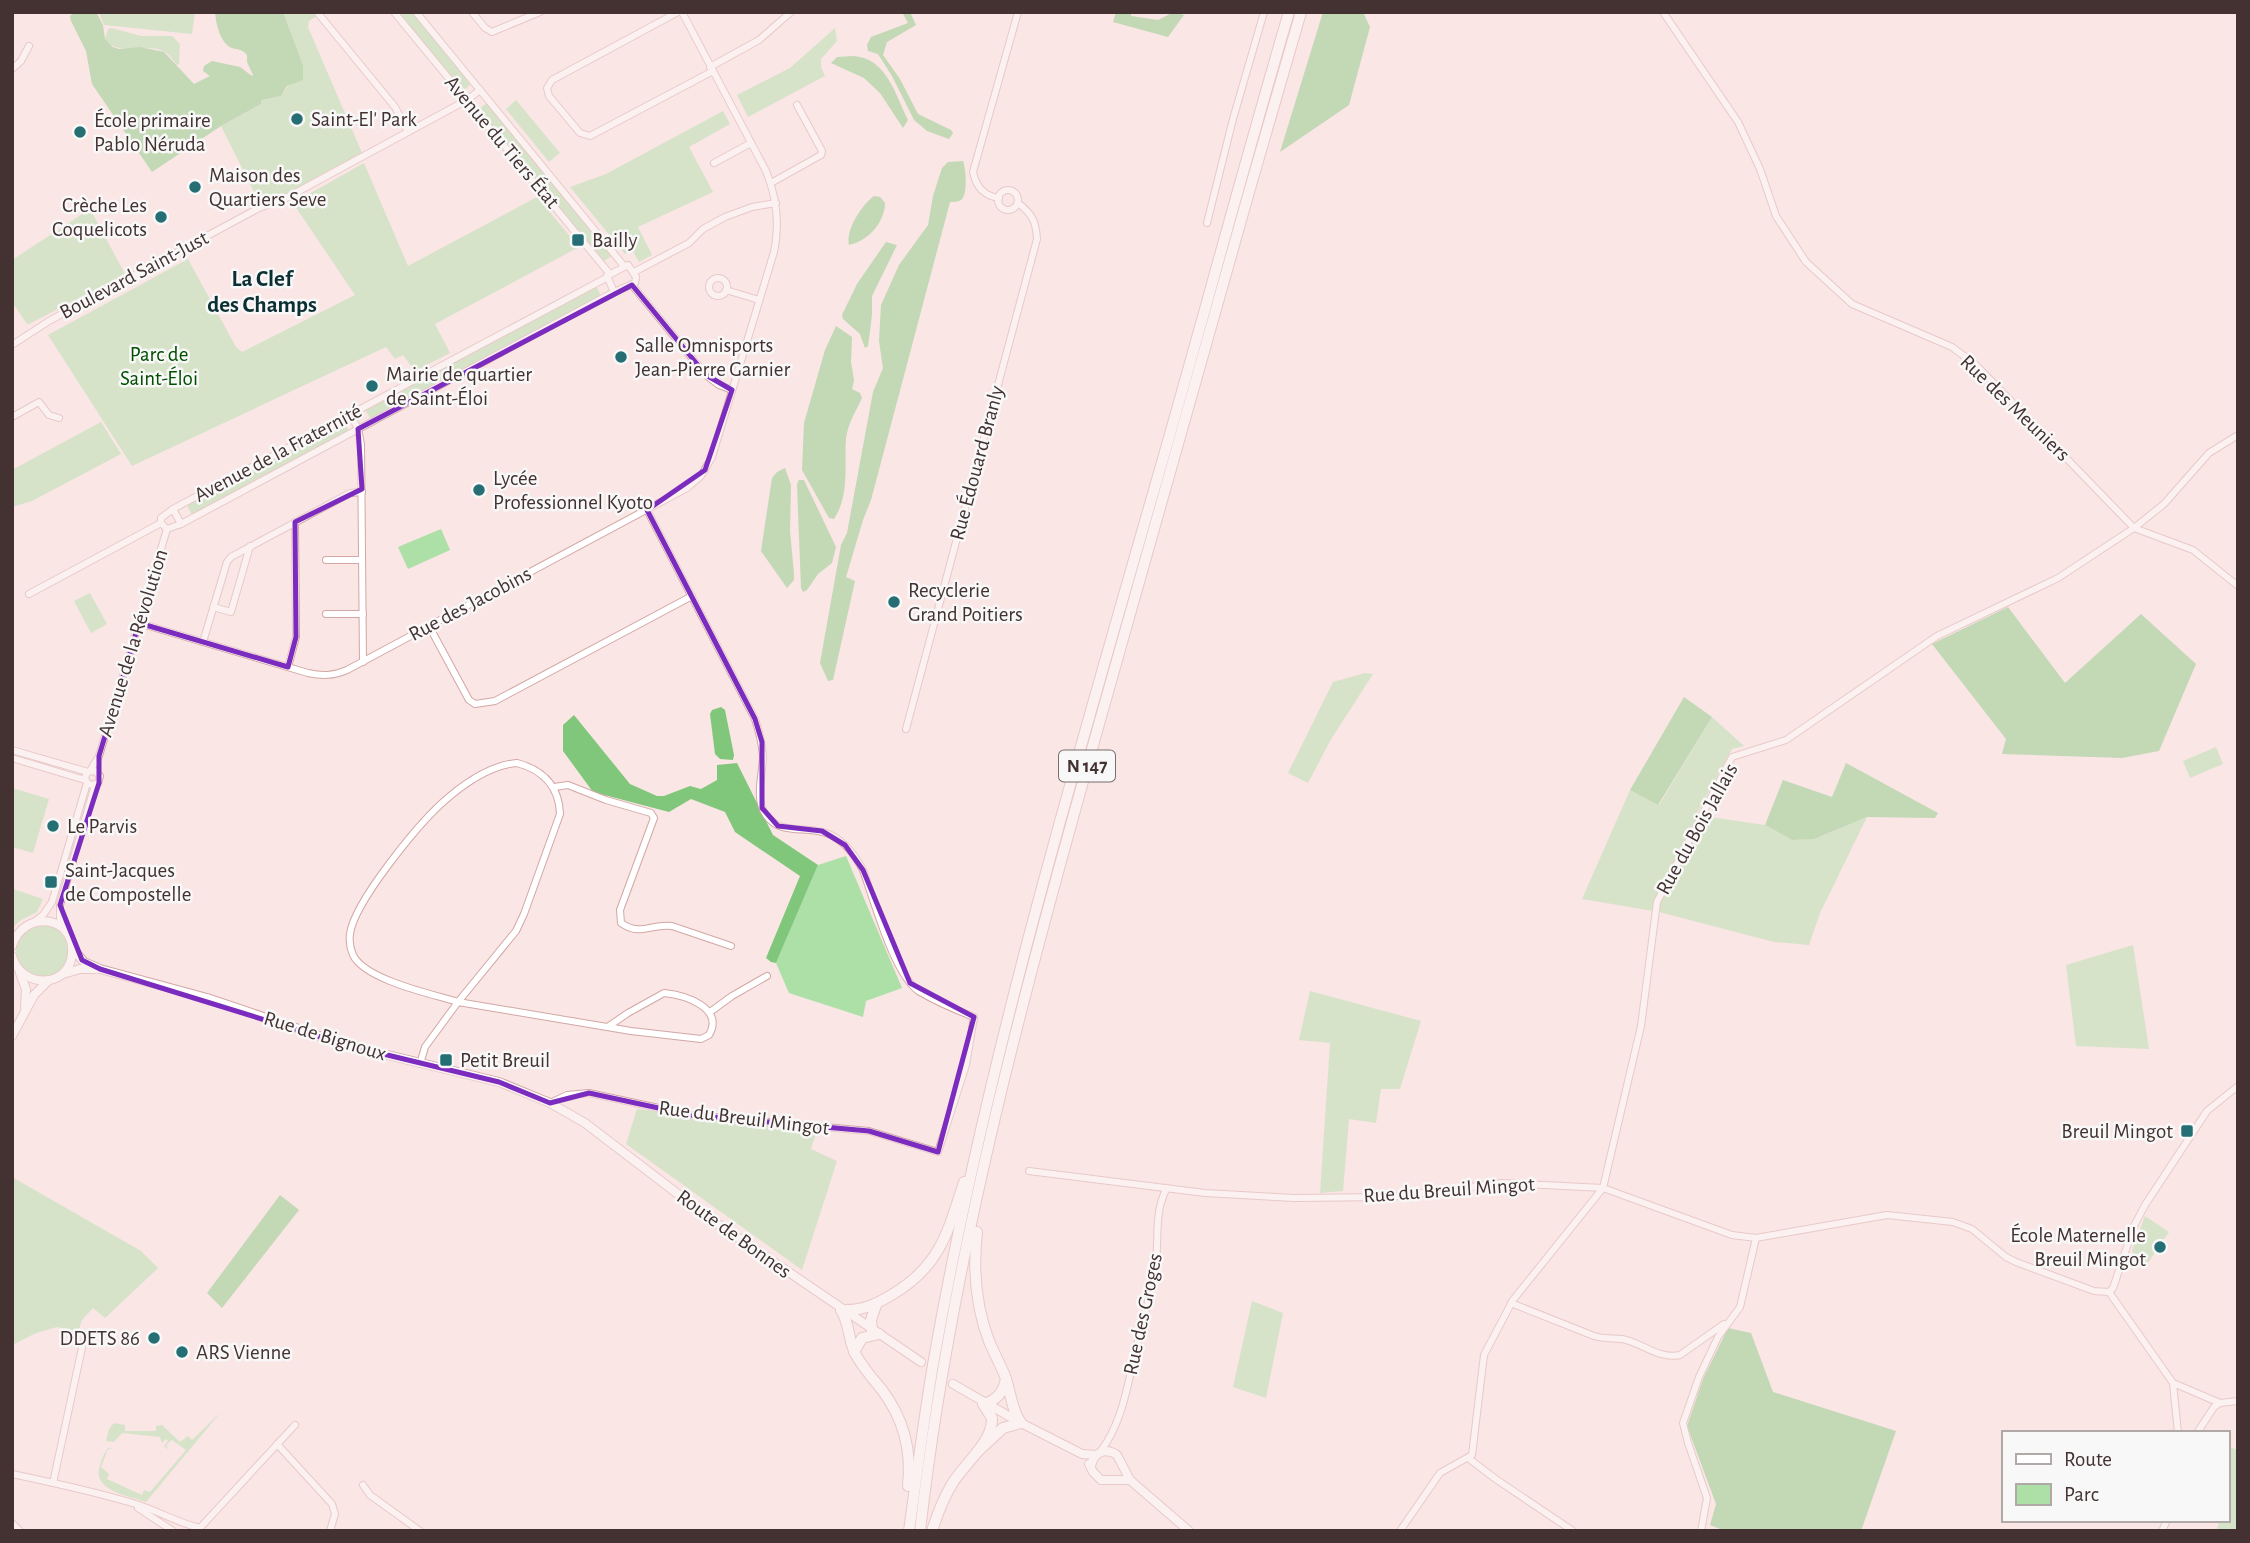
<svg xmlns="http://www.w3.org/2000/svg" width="2250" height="1543" font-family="'Alegreya Sans',sans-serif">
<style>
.green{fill:#ace0a7}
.forest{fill:#81c77b}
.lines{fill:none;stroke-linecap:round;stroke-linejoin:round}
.minor-casing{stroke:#d3a7a4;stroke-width:8}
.tertiary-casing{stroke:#d3a7a4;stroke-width:10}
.trunk-casing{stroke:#d3a7a4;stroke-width:12}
.minor{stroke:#fff;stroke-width:6}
.tertiary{stroke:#fff;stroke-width:8}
.trunk{stroke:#fff;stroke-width:10}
.marked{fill:none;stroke:#7b2cbf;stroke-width:5;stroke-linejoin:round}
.poi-dot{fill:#246e74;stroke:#f8f8f8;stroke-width:2.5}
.labels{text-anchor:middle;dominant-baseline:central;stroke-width:5;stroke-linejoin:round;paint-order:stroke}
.shield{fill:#f8f8f8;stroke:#796d6d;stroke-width:2}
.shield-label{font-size:19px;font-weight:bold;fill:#433231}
.poi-label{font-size:21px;fill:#433231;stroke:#f8f8f8;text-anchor:start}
.street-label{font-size:21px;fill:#433231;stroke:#f8f8f8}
.park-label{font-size:21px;fill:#004f01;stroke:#f8f8f8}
.neighbourhood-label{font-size:23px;font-weight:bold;fill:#0b2f32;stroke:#f8f8f8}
</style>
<rect width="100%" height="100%" fill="#f9e6e5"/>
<g class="green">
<path d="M 99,12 L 195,12 L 192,34 L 104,25 Z"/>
<path d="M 283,12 L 314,12 L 317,16 L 309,21 L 308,27 L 362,153 L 286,194 L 270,200 L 255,194 L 221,126 L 261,104 L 260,100 L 281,96 L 303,65 Z"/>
<path d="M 398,12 L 412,12 L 471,84 L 463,91 Z"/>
<path d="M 112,28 L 141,36 L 172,36 L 180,44 L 179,64 L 177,65 C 174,61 169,54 165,52 C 145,41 119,58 105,39 L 108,29 Z"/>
<path d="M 835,28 L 837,41 L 821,59 L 821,67 L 825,76 L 748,117 L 737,95 L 790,68 Z"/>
<path d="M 516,100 L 560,153 L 549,162 L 506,109 Z"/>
<path d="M 487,103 L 613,255 L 604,261 L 478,109 Z"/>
<path d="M 723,111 L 730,124 L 689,147 L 713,192 L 638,227 L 652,255 L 639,262 L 634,253 L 630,251 L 625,254 L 570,187 L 606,174 Z"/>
<path d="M 364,163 L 408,266 L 537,197 L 579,247 L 435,324 L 450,353 L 415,371 L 403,355 L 395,359 L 386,347 L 132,466 L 48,335 L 188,259 L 236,347 L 242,352 L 355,295 L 293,203 Z"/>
<path d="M 90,209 L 125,274 L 29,324 L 27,324 L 12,302 L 12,260 Z"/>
<path d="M 596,286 L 601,296 L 371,419 L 365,410 Z"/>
<path d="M 344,421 L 349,431 L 192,515 L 187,505 Z"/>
<path d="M 101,422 L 121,454 L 32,501 L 12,507 L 12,470 Z"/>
<path d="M 441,529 L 450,550 L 408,569 L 398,547 Z"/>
<path d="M 90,593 L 107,624 L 91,633 L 74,601 Z"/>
<path d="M 1365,673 L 1373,674 L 1330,741 L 1308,783 L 1288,773 L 1333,682 Z"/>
<path d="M 1712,717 L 1744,746 L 1732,749 L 1696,815 L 1765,825 L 1792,840 L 1814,839 L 1867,817 L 1820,913 L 1809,945 L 1774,942 L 1659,912 L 1582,899 L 1630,790 L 1659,805 Z"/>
<path d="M 2216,747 L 2223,764 L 2190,778 L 2183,761 Z"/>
<path d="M 12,788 L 49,799 L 33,853 L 12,847 Z"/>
<path d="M 846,856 L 902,988 L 866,1001 L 863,1017 L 789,993 L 776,963 L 818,865 Z"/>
<path d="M 13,889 L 43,899 L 37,912 L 21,920 L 12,928 Z"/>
<circle cx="42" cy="951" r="26"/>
<path d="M 2133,945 L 2149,1049 L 2076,1046 L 2066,965 Z"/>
<path d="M 1310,991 L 1421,1021 L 1400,1089 L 1381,1089 L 1376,1123 L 1349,1119 L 1343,1191 L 1320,1193 L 1330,1043 L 1299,1040 Z"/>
<path d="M 637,1109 L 817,1131 L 811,1149 L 837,1161 L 802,1270 L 626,1144 Z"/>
<path d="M 12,1177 L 141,1251 L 158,1268 L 105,1318 L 93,1308 L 82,1320 L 78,1332 L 57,1327 L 36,1333 L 12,1345 Z"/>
<path d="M 2145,1216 L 2169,1232 L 2147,1264 L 2134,1255 L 2132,1251 Z"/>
<path d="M 1252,1301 L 1283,1313 L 1266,1398 L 1233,1387 Z"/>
<path d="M 220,1413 L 146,1502 C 128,1496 95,1491 99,1469 C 101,1461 103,1455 108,1448 L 114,1449 L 108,1449 L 101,1467 L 109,1474 L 107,1479 L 142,1495 L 144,1490 L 150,1492 L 186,1450 L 172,1440 L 166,1445 L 169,1450 L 164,1446 L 168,1441 L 166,1439 L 162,1443 L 160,1437 L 122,1433 L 114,1442 L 106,1441 L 109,1429 L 114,1423 L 125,1425 L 125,1431 L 156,1431 L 156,1426 L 162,1425 L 180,1442 L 188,1436 L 192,1440 Z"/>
<path d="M 2227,1446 L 2238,1450 L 2238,1531 L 2216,1531 L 2220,1520 L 2227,1520 Z"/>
</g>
<g class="forest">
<path d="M 75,12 L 96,12 L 103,25 L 105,39 L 113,47 L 119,49 L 140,47 L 164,52 L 194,84 L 210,76 L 203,71 L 204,66 L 212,61 L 240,67 L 252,76 L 253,75 L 247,62 L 247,55 C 242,49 239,50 232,48 C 220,43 216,24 215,12 L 283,12 L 303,65 L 303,80 L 287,86 L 281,96 L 261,100 L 261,104 L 221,126 L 152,172 L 92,84 L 86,51 L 71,21 L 70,16 Z"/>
<path d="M 902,12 L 910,12 L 916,25 L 887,42 L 883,55 L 900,79 L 918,114 L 951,130 L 953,133 L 949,139 L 927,131 L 914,120 L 892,76 L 878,54 L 868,51 L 867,45 L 871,37 L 908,23 Z"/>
<path d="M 1116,12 L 1131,12 L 1131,16 L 1158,20 L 1174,12 L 1184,15 L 1168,37 L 1113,22 Z"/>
<path d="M 1323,12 L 1363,12 L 1370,27 L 1349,105 L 1280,152 Z"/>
<path d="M 854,56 C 887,59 895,94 908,120 L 903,128 L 880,93 L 864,78 L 831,63 L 837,57 Z"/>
<path d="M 963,161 C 966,169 968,195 961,200 C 958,202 953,202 950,202 L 871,500 L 863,520 L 846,577 L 855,581 L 833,680 L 828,681 L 820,663 L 841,545 L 847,533 L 873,392 L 883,368 L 879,341 L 881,305 L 899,265 L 928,225 L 933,196 L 942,168 L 948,162 Z"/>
<path d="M 874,196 L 880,197 L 885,203 C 885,222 868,241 849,245 C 845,230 862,205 874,196 Z"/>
<path d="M 886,242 L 897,245 L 872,296 L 872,315 L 868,346 L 865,348 L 860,334 L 843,319 L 842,315 L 857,284 Z"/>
<path d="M 836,326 L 852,337 L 851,362 L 854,380 L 852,389 L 860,393 L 862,398 C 856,411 848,423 846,438 C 844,465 850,494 834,519 L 829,518 L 802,470 L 804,423 L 825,350 Z"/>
<path d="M 785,468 L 791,485 L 790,531 L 794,574 L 794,580 L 787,588 L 761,551 L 772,478 L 777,472 Z"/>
<path d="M 799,480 L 804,480 L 836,547 L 832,563 L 818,574 L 807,590 L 803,592 L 801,588 L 797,484 Z"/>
<path d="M 2008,607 L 2065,683 L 2141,614 L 2196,664 L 2159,751 L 2122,758 L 2002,754 L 2006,739 L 1932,644 Z"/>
<path d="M 1684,697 L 1712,717 L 1658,805 L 1630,790 Z"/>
<path d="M 721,707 L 725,710 L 734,755 L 733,760 L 720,759 L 715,754 L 710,714 L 712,710 Z"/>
<path d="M 574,715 L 630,784 L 657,796 L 664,796 L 690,786 L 701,789 L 717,780 L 717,765 L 737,763 L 773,835 L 818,865 L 776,963 L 771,962 L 766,958 L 800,876 L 735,832 L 725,812 L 691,799 L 669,812 L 593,792 L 563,751 L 563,725 Z"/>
<path d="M 1846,763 L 1938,813 L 1935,818 L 1867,817 L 1814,839 L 1792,840 L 1765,825 L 1783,780 L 1832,797 Z"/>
<path d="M 280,1195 L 299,1210 L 222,1308 L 207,1293 Z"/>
<path d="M 1728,1328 L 1751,1333 L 1773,1392 L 1896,1431 L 1861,1531 L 1725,1531 L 1710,1525 L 1716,1504 L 1687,1426 L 1703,1379 Z"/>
</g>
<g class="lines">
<g class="minor-casing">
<g id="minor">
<path d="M 317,12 L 395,107 L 408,132"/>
<path d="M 394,12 L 609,273"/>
<path d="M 416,12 L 624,266"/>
<path d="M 472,12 L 485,28 L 492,32 L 540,12"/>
<path d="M 678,12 L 552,80 L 547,88 L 549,96 L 580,133 L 590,136 L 713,71"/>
<path d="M 1663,12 L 1738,122 L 1760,169 L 1776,216 L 1806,262 L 1852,304 L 1952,347 L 1976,365 L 2134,528 L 2193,550 L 2238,586"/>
<path d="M 710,67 L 759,40 L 791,12"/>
<path d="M 12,69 L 21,61 L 29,46"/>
<path d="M 714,163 L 751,143"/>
<path d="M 771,183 L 821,155 L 822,151 L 797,105"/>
<circle cx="1008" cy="200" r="10"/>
<path d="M 999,198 C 984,196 976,187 973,172 L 1018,12"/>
<path d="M 1207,223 L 1233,119 L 1264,12"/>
<path d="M 628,265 L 636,277 L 635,283 L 614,292 L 607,276 Z"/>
<path d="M 634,272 L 689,243 L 703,229 L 725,217 L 752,207 L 776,203"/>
<circle cx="718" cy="287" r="9"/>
<path d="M 632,285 L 706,375 L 719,385 L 732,390"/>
<path d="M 726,290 L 759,300"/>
<path d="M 12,345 L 49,321 L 259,208 L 286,198 L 467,100 L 480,90"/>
<path d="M 351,415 L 358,429 L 361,444 L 363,662"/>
<path d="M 12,417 L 39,402 L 49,415 L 59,418"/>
<path d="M 173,509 L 606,278"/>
<path d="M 173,509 L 181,524 L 167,529 L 161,523 L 161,518 Z"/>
<path d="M 181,524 L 614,292"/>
<path d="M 326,560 L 362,560"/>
<path d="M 29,594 L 161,523"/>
<path d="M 213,607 L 231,612 L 250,546"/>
<path d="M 326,614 L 363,614"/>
<path d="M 139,623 L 308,673 C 322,676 333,676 347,670 L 687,488 L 701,476 L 712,457 L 774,252 C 780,224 777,198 766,171 L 682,12"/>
<path d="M 429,626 L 469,700 L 475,704 L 495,701 L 692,596"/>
<path d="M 203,642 L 227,562 L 231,557 L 350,493 L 362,492"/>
<path d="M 288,667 L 296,637 L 295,522"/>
<path d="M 906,729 L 1037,239 C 1036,221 1032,214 1018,203"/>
<path d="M 12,750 L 88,772 L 95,771 L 100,776 L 98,783 L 92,785 L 87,783 L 85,777 L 88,772"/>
<path d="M 12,758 L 85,780"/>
<path d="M 517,763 C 543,770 559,786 560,814 L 524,914 L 516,931 L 458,1002 C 432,994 365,980 353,955 C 350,948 349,941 350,934 C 354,902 418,825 442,803 C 462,785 490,765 517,763 Z"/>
<path d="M 90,771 L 99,756 L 167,529"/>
<path d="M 554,787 L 568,785 L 606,800 L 651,813 L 654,818 L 620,910 L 621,923 C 641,937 651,923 672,926 L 731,946"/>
<path d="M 34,922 L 43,915 L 52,902 L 87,783"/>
<path d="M 63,929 L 60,919 L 60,905 L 95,785"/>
<path d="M 710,1012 L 732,996 L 767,976"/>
<path d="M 420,1064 L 425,1047 L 458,1002 L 631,1031 L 701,1039 L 709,1035 C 725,1008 685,995 664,993 L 628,1013 L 609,1026"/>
<path d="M 550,1103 L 567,1095 L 589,1093 L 691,1115 L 869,1131 L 938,1152 L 966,1065 L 974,1017 C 956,1010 937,1002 920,992 C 894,976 874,900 863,870 C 855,855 843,839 826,833 C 806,826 779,835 766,815 C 754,798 763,775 763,756 C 762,743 759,731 755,719 L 647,510"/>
<path d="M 1029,1171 L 1205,1193 L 1294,1198 L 1388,1197 L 1502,1183 L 1603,1188 L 1732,1235 L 1756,1238 L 1887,1215 L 1953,1222 L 1972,1229 L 2006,1257 L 2016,1262 L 2094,1291 L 2109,1292"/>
<path d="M 2109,1292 L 2113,1288 L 2134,1226 L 2145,1205 L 2207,1111 L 2238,1086"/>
<path d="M 2109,1292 L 2173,1383 L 2220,1403"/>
<path d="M 1511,1303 L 1594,1336 C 1604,1339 1612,1338 1622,1339 C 1641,1342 1659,1360 1680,1355 L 1724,1324"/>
<path d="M 2173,1383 L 2178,1433"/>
<path d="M 2220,1403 L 2238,1401"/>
<path d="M 2197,1433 L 2214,1407 L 2220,1403"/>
<path d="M 277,1444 L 332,1504 L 335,1514 L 330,1531"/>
<path d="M 1100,1452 C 1123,1423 1128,1381 1137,1346 C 1144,1318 1152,1290 1156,1261 C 1159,1236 1154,1211 1167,1188"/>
<path d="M 1468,1458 L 1497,1480 L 1573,1531"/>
<path d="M 12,1474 C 55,1483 97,1492 139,1505 C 160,1512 178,1523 200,1528"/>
<path d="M 53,1483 L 83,1343"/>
<path d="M 363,1485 L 370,1495 L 420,1531"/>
<path d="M 138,1508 L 173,1531"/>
<path d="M 12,1523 L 20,1531"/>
<path d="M 199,1529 L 295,1425"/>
<path d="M 1400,1531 L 1440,1473 L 1472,1455 L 1484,1355 L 1513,1300 L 1603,1188 L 1641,1026 L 1657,902 L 1732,757 L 1786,740 L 1937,636 L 2058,578 L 2134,528 L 2164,504 L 2209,453 L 2238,435"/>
<path d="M 1701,1531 L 1707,1498 L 1688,1443 L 1683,1423 L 1699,1377 L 1718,1337 L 1740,1307 L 1756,1238"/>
<path d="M 2162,1531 L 2167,1520"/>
</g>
</g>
<g class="tertiary-casing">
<g id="tertiary">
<path d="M 12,946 C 24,908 76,916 72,954 C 69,989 21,989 12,956"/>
<path d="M 72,948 L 84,962 L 100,969 L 207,998 L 346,1045 L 499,1082 L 550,1103 L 585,1123 L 712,1220 L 921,1362"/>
<path d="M 20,973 L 26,989 L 25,1008"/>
<path d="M 63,974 L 80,969 L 95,969"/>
<path d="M 12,1036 L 34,995 L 48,981"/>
<path d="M 953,1384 L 1021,1423 L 1082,1454 L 1096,1455"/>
<path d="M 1089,1464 L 1093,1472 L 1101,1480 L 1130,1480"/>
<path d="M 1091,1466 C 1094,1452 1105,1447 1117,1455 L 1130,1480 L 1189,1531"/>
</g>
</g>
<g class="trunk-casing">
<g id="trunk">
<path d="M 977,1232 C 973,1268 976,1307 989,1341 C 994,1353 1000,1364 1005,1376 C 1011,1392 1011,1409 1021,1423 L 1003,1428 L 977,1452"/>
<path d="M 841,1310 C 850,1324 848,1341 856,1355 C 863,1368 873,1379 882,1390 C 904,1419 912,1450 908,1486"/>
<path d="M 841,1310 C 862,1311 875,1305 893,1294 C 940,1266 948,1232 964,1182"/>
<path d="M 872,1330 L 871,1320 L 876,1305"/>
<path d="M 854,1352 L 862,1338 L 879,1334"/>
<path d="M 909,1531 C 917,1474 924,1416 934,1359 C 986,1065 1072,777 1154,490 C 1200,331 1242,171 1289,12"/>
<path d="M 920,1531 C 951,1257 1025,989 1099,724 C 1165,487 1232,249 1301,12"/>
<path d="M 932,1531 C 937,1515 943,1499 952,1484 C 964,1464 993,1442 992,1418 L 983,1404 C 997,1400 1003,1393 1006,1379"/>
</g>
</g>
<use href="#minor" class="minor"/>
<use href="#tertiary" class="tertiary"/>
<use href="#trunk" class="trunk"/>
</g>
<path d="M0 0H2250V1543H0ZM 632,285 L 706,375 L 732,390 L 705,470 L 647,510 L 755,719 L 762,742 L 762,808 L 778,826 L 822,831 L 845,845 L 863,870 L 910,983 L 974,1017 L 938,1152 L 869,1131 L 691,1115 L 589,1093 L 550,1103 L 499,1082 L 346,1045 L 100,969 L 82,960 L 60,905 L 99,783 L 99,756 L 139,623 L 288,667 L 296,637 L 295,522 L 362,489 L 358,429 Z" fill="#f9e6e5" fill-opacity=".55" fill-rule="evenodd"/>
<path class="marked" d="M 632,285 L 706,375 L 732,390 L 705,470 L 647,510 L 755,719 L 762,742 L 762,808 L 778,826 L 822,831 L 845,845 L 863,870 L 910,983 L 974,1017 L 938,1152 L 869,1131 L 691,1115 L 589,1093 L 550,1103 L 499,1082 L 346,1045 L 100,969 L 82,960 L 60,905 L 99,783 L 99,756 L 139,623 L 288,667 L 296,637 L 295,522 L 362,489 L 358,429 Z"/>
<g class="poi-dot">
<circle cx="297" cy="119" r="7"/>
<circle cx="80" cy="132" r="7"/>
<circle cx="195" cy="187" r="7"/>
<circle cx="161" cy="217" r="7"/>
<rect x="571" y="233" width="14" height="14" rx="3.5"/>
<circle cx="621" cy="357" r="7"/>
<circle cx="372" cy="386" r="7"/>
<circle cx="479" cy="490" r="7"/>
<circle cx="894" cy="602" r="7"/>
<circle cx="53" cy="826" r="7"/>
<rect x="44" y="875" width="14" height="14" rx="3.5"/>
<rect x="439" y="1053" width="14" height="14" rx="3.5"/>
<rect x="2180" y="1124" width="14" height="14" rx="3.5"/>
<circle cx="2160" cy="1247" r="7"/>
<circle cx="154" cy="1338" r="7"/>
<circle cx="182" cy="1352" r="7"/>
</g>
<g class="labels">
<rect class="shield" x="1059" y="750.5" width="56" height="31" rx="5"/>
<g class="shield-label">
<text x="1087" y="766">N 147</text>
</g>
<g class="poi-label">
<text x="311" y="119">Saint-El' Park</text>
<text x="94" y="120">École primaire<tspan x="94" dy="24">Pablo Néruda</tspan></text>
<text x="209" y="175">Maison des<tspan x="209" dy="24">Quartiers Seve</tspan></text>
<text x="147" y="205" text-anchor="end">Crèche Les<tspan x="147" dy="24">Coquelicots</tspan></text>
<text x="592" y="240">Bailly</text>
<text x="635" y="345">Salle Omnisports<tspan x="635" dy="24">Jean-Pierre Garnier</tspan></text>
<text x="386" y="374">Mairie de quartier<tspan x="386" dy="24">de Saint-Éloi</tspan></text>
<text x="493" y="478">Lycée<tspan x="493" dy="24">Professionnel Kyoto</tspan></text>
<text x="908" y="590">Recyclerie<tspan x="908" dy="24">Grand Poitiers</tspan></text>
<text x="67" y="826">Le Parvis</text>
<text x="65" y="870">Saint-Jacques<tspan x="65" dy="24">de Compostelle</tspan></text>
<text x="460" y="1060">Petit Breuil</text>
<text x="2173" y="1131" text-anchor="end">Breuil Mingot</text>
<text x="2146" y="1235" text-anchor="end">École Maternelle<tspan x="2146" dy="24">Breuil Mingot</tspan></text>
<text x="140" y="1338" text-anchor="end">DDETS 86</text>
<text x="196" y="1352">ARS Vienne</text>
</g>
<g class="street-label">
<text transform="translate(502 142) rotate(50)">Avenue du Tiers État</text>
<text transform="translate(134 275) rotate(-28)">Boulevard Saint-Just</text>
<text transform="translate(2015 408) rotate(44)">Rue des Meuniers</text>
<text transform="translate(278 453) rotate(-28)">Avenue de la Fraternité</text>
<text transform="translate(977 463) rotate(-75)">Rue Édouard Branly</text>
<text transform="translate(470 604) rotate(-28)">Rue des Jacobins</text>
<text transform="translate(133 643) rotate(-73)">Avenue de la Révolution</text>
<text transform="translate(1697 829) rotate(-61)">Rue du Bois Jallais</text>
<text transform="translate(325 1036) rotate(17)">Rue de Bignoux</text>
<text transform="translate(744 1118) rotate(7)">Rue du Breuil Mingot</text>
<text transform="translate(1449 1190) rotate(-4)">Rue du Breuil Mingot</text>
<text transform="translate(734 1234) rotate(36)">Route de Bonnes</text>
<text transform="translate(1143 1314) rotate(-78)">Rue des Groges</text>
</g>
<g class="park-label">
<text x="159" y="354">Parc de<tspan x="159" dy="24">Saint-Éloi</tspan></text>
</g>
<g class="neighbourhood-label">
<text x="262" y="279">La Clef<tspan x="262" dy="26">des Champs</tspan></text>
</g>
</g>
<rect width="2250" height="1543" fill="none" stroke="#433231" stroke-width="28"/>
<rect x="2002" y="1431" width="228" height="91" fill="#f8f8f8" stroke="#b0a9a8" stroke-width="2"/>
<rect x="2016" y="1454" width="35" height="10" fill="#ffffff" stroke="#b0a9a8" stroke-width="2"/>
<text x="2064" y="1466" font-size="21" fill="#433231">Route</text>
<rect x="2016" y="1484" width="35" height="21" fill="#ace0a7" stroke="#b0a9a8" stroke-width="2"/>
<text x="2064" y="1501" font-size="21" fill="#433231">Parc</text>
</svg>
